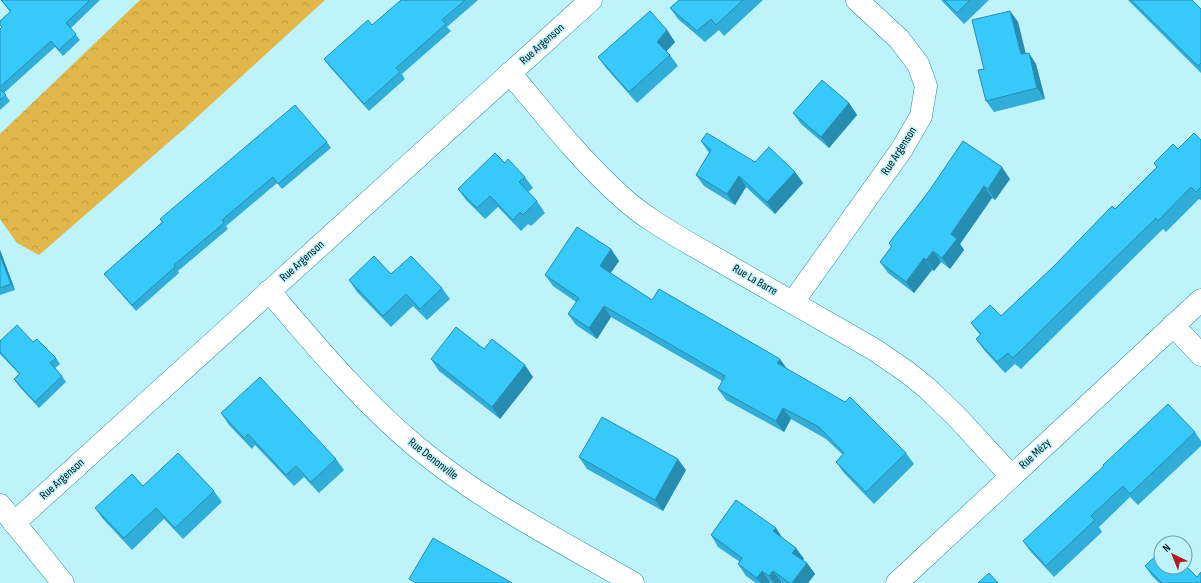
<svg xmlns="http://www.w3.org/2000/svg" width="1201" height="583" font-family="'Sofia Sans Condensed',sans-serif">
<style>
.forest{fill:url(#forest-crowns)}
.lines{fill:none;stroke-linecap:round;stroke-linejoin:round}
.minor-casing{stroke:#2b919d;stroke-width:23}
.minor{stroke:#fff;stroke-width:22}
.wall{fill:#30add8}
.shaded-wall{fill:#278db0}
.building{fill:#38c9fb;stroke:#278db0}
.labels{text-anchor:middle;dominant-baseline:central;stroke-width:3;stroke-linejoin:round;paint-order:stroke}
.street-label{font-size:12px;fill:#001a1e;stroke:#bef3fa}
</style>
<defs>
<pattern id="forest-crowns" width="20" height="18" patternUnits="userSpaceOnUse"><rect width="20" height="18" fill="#e1b64a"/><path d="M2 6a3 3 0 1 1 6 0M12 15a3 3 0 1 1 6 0" fill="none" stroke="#bf9c40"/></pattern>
</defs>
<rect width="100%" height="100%" fill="#bef3fa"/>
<path class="forest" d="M 140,0 L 325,0 L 184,129 L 39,255 L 17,243 L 0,219 L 0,134 Z"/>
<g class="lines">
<g class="minor-casing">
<g id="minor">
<path d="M 510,73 C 546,116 582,162 624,199 C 642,215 662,227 682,239 L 875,350 L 907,372 L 927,388 L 958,418 L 1011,476"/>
<path d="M 269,291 C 316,346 362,402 418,448 C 483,502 561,541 633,583"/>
<path d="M 793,302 L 902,149 L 921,116 L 926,86 L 918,64 L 899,39 L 857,0"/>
<path d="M 1173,325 L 1201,355"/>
<path d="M 0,505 L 63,583"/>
<path d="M 14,523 L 591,0"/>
<path d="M 897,583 L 1201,300"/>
</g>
</g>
<use href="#minor" class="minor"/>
</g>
<g class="wall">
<path d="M 1,0 L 100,0 L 71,28 L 80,40 L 63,56 L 55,47 L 4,93 L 10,101 L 0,110 L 0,29 L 2,28 L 0,25 L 0,21 L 10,12 Z"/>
<path d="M 408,0 L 478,0 L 447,27 L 451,31 L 402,74 L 405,79 L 369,111 L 329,66 L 324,59 Z"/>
<path d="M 679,0 L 763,0 L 724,36 L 719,30 L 705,42 L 678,19 L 670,8 Z"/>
<path d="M 941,0 L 989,0 L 964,24 Z"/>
<path d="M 1128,0 L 1192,0 L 1201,9 L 1201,73 Z"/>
<path d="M 1010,11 L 1018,22 L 1025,53 L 1036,64 L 1045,99 L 994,112 L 986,101 L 984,69 Z"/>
<path d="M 667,30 L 675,42 L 666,51 L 670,55 L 678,66 L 637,103 L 606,68 L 598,57 Z"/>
<path d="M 849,103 L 857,115 L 829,148 L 801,124 L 793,113 Z"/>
<path d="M 1201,140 L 1201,200 L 1199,199 L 1166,232 L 1163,229 L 1021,369 L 1015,364 L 1005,373 L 984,350 L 976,339 L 980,335 L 971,323 L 1001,316 L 1115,209 L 1157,167 L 1154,163 L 1178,149 Z"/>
<path d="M 701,141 L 755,162 L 795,172 L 803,183 L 775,214 L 746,187 L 735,205 L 704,186 L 696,175 L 709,153 Z"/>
<path d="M 327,142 L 331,148 L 282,189 L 277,183 L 226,226 L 228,229 L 178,271 L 179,273 L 136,311 L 109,280 L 104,274 L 162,222 L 160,219 Z"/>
<path d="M 505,163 L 525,177 L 533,188 L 528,192 L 537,201 L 545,213 L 531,226 L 528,224 L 521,231 L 498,207 L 485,219 L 466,200 L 458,189 Z"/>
<path d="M 1010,179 L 995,200 L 992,198 L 960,244 L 964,250 L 950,269 L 941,262 L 934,271 L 932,270 L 914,293 L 888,273 L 880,262 L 891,247 L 889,243 L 929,191 Z"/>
<path d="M 611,249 L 619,261 L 610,273 L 652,300 L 786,368 L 906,453 L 914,464 L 874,504 L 844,473 L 836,462 L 843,455 L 826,439 L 791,419 L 784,432 L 726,400 L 718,389 L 722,381 L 611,317 L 597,339 L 576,325 L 568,314 L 576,302 L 553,286 L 545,275 Z"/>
<path d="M 0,250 L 15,290 L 0,295 Z"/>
<path d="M 391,274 L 442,288 L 450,299 L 427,320 L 413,306 L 391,327 L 357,292 L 349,280 Z"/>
<path d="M 0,341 L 33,342 L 56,358 L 60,364 L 55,368 L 62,376 L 66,382 L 39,408 L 18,385 L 14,379 L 19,374 L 0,354 Z"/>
<path d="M 484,349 L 533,377 L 500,419 L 439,371 L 431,359 Z"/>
<path d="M 221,413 L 336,459 L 344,470 L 319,493 L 304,477 L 294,486 L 255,445 L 252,449 L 229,425 Z"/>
<path d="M 1195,432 L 1201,441 L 1201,446 L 1138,505 L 1130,497 L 1099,527 L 1102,532 L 1054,577 L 1031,552 L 1023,541 Z"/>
<path d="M 579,457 L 686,470 L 663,511 L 587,469 Z"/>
<path d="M 143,486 L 214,491 L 222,502 L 183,539 L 164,519 L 132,550 L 103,519 L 95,508 Z"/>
<path d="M 776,528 L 783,539 L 796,548 L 804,559 L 803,560 L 807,563 L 815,574 L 808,583 L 782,583 L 781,582 L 781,583 L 771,583 L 770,582 L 769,583 L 756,583 L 746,576 L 738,564 L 740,562 L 718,547 L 711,535 Z"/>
<path d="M 1145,566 L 1201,583 L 1159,583 L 1152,576 Z"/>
</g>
<g class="shaded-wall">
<path d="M 1010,11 L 1018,22 L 1029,66 L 1021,54 Z"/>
<path d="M 667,30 L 675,42 L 664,54 L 657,42 Z"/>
<path d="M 1029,53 L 1036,64 L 1045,99 L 1037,88 Z"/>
<path d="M 849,103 L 857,115 L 829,148 L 821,137 Z"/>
<path d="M 1002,167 L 1010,179 L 995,200 L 988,189 Z"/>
<path d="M 795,172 L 803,183 L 775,214 L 767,202 Z"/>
<path d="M 739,176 L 746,187 L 735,205 L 727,194 Z"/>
<path d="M 984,186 L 992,198 L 960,244 L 964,250 L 950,269 L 942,258 L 951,234 Z"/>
<path d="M 611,249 L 619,261 L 608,277 L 600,266 Z"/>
<path d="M 0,250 L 15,290 L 11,284 L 0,255 Z"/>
<path d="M 933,251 L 941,262 L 934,271 L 926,260 Z"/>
<path d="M 924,258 L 932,270 L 914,293 L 906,282 Z"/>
<path d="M 604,306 L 611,317 L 597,339 L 589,328 Z"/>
<path d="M 780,359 L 788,370 L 777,363 Z"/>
<path d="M 525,365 L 533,377 L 500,419 L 492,407 Z"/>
<path d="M 783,408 L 791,419 L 784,432 L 776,421 Z"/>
<path d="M 678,459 L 686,470 L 663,511 L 655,500 Z"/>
<path d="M 776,528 L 783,539 L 773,531 Z"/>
<path d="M 796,548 L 804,559 L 800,564 L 792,553 Z"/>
<path d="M 807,563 L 815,574 L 808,583 L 792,583 Z"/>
<path d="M 762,571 L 770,582 L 769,583 L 761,583 L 757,578 Z"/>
<path d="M 773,571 L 781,582 L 781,583 L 774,583 L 769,576 Z"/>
</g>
<g class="building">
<path d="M 1,0 L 90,0 L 66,23 L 76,34 L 59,50 L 51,41 L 0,87 L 0,29 L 2,27 L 0,25 L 0,21 L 11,11 Z"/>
<path d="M 401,0 L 405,0 L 406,1 L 408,0 L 465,0 L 442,20 L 446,24 L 396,68 L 400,72 L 364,104 L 324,59 L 368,20 L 372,25 Z"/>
<path d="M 679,0 L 743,0 L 716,25 L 711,19 L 697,31 L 670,8 Z"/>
<path d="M 944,0 L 970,0 L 957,13 Z"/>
<path d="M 1131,0 L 1192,0 L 1201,9 L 1201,63 L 1198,66 Z"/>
<path d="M 650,11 L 667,30 L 657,42 L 670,55 L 629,92 L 598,57 Z"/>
<path d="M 1010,11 L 1021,54 L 1029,53 L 1037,88 L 986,101 L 978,70 L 984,69 L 972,20 Z"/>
<path d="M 822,80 L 849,103 L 821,137 L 793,113 Z"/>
<path d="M 0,89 L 6,95 L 0,100 Z"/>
<path d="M 295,105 L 327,142 L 278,184 L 273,177 L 222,220 L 224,223 L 174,265 L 175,267 L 132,305 L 104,274 L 163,222 L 160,219 Z"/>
<path d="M 707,133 L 755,162 L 769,147 L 795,172 L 767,202 L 739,176 L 727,194 L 696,175 L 711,150 L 701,141 Z"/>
<path d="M 1194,133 L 1201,140 L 1201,187 L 1196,192 L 1191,187 L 1158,221 L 1156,218 L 1013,358 L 1008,353 L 997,362 L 976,339 L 981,334 L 971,323 L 990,305 L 1001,316 L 1053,267 L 1112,206 L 1115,209 L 1157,167 L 1154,163 L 1173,144 L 1178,149 Z"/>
<path d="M 963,141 L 1002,167 L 988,189 L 984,186 L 951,234 L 957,239 L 942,258 L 933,251 L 926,260 L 924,258 L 906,282 L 880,262 L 892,246 L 889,243 L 929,191 Z"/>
<path d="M 495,153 L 505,163 L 508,159 L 525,177 L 519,182 L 537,201 L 523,215 L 520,212 L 513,220 L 490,196 L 477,208 L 458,189 Z"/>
<path d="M 577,227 L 611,249 L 600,266 L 652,300 L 659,289 L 780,359 L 777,363 L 845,402 L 850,397 L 906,453 L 866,492 L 836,462 L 844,453 L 819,427 L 783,408 L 776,421 L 718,389 L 725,376 L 604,306 L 589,328 L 568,314 L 579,298 L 545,275 Z"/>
<path d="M 0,255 L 11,284 L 0,288 Z"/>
<path d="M 374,256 L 391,274 L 411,256 L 442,288 L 420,309 L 406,294 L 383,316 L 349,280 Z"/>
<path d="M 17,325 L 33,342 L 37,339 L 56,358 L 50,363 L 62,376 L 35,402 L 14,379 L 20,374 L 0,352 L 0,341 Z"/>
<path d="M 456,327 L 484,349 L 492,339 L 525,365 L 492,407 L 431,359 Z"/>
<path d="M 260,377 L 336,459 L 311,482 L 296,466 L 286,475 L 248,434 L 244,438 L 221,413 Z"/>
<path d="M 1168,404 L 1195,432 L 1130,494 L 1123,486 L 1091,516 L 1095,520 L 1046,566 L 1023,541 L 1104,466 L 1103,465 Z"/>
<path d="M 602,417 L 678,459 L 655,500 L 579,457 Z"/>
<path d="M 178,453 L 214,491 L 175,528 L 156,508 L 124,538 L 95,508 L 132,474 L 143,486 Z"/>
<path d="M 736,500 L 776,528 L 773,531 L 796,548 L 792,553 L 807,563 L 792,583 L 790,583 L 773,571 L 769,576 L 762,571 L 757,578 L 738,564 L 742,558 L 711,535 Z"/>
<path d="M 433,538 L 512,583 L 416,583 L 409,579 Z"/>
<path d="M 1161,551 L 1161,567 L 1185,567 L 1185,565 L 1197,577 L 1201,572 L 1201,583 L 1162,583 L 1145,566 Z"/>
<path d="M 989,573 L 998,583 L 978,583 Z"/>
</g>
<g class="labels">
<g class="street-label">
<text transform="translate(542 44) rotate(-42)">Rue Argenson</text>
<text transform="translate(899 151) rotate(-57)">Rue Argenson</text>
<text transform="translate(302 261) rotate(-42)">Rue Argenson</text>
<text transform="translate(755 280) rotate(30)">Rue La Barre</text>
<text transform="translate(1035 454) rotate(-43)">Rue Mézy</text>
<text transform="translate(433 459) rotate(38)">Rue Denonville</text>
<text transform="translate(62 479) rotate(-42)">Rue Argenson</text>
</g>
</g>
<g transform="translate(1173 555) rotate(317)"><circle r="19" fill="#bef3fa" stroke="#729ca2"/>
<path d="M0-3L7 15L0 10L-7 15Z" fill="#ae1c1f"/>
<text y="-6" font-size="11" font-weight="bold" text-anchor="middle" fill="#001a1e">N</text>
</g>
</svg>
